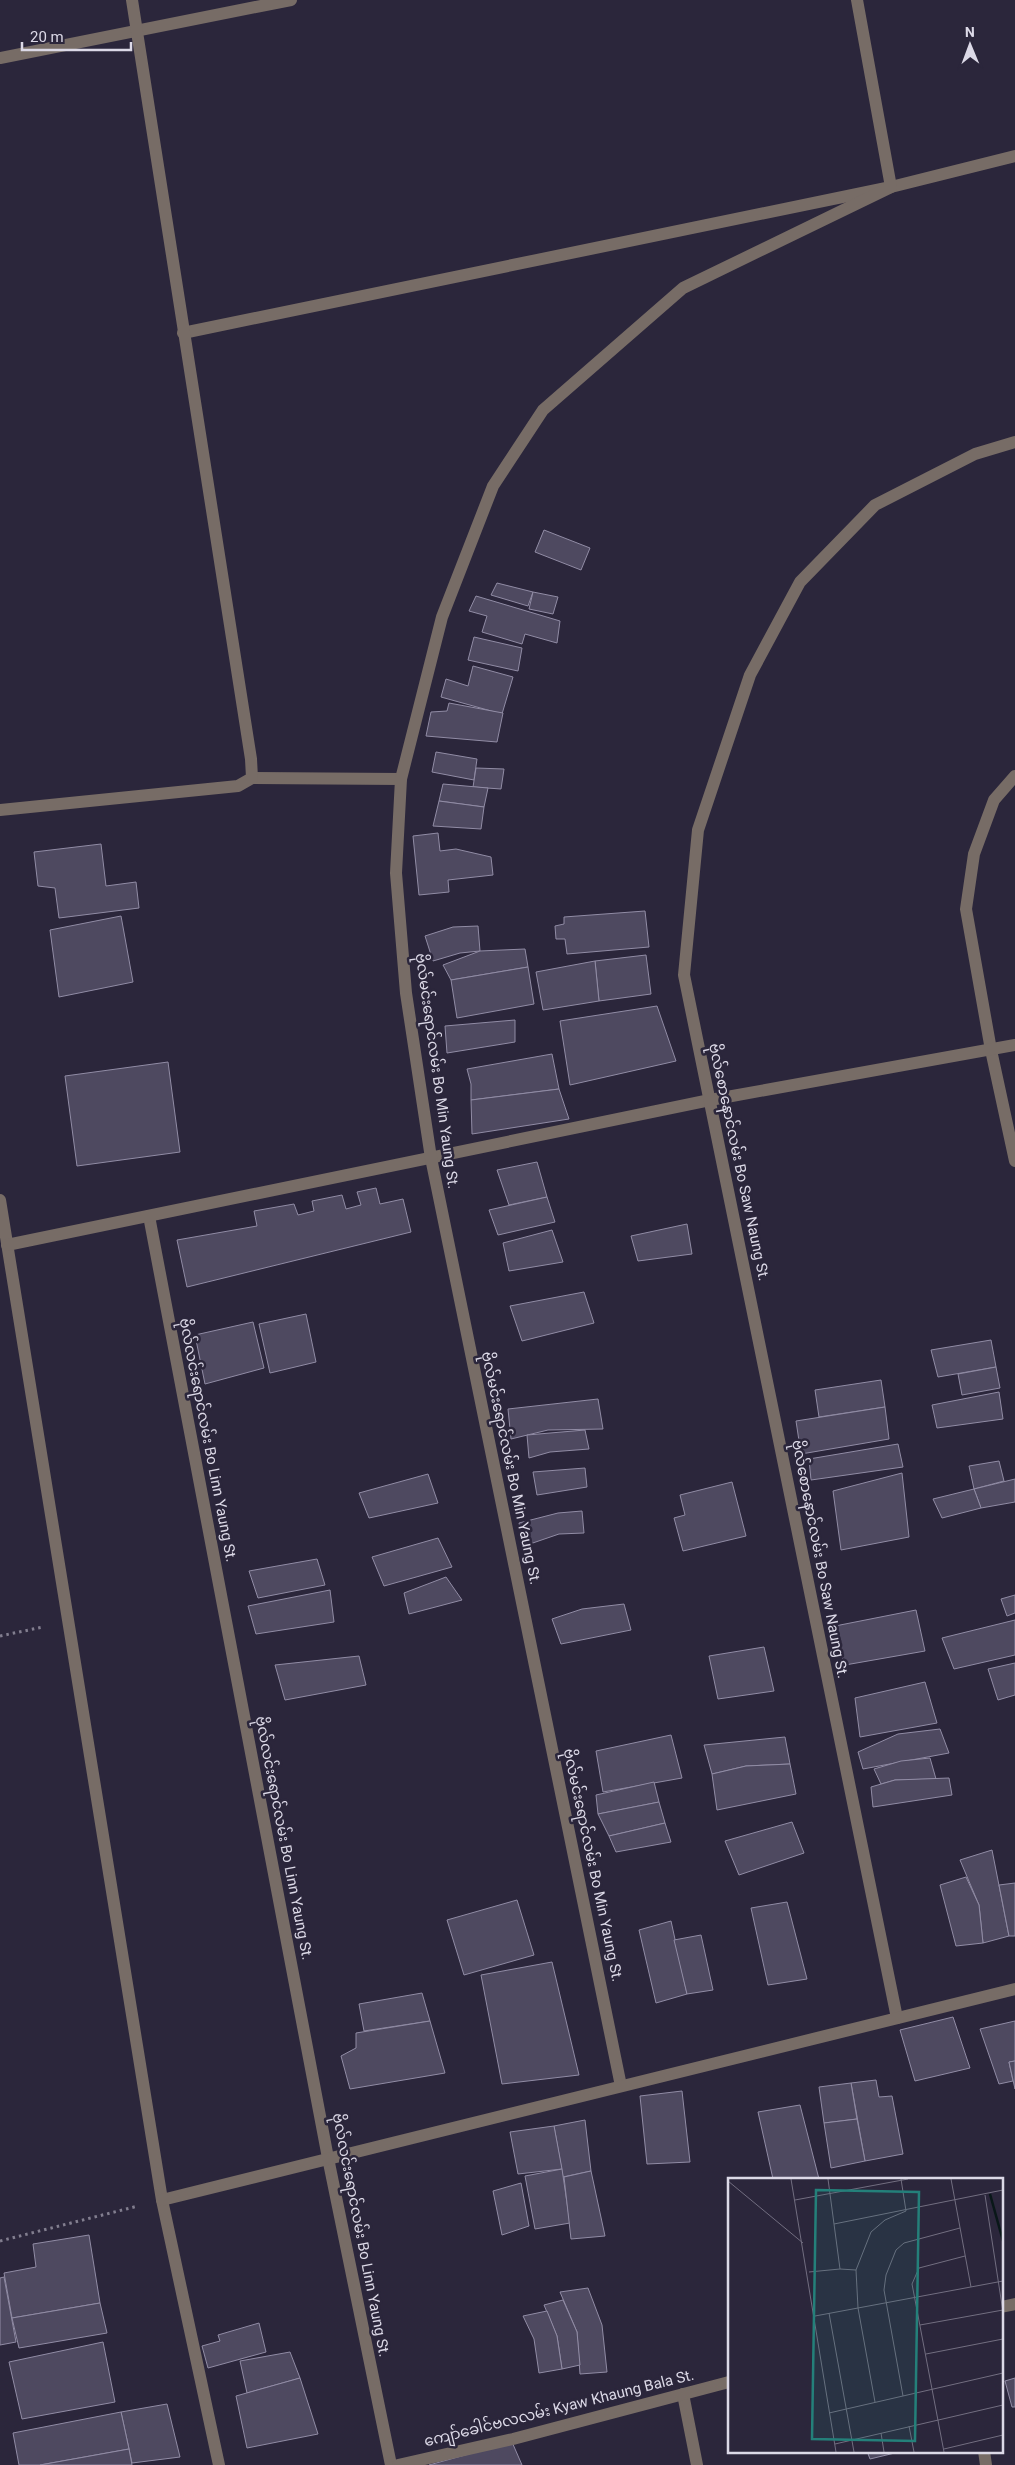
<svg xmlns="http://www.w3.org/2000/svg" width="1015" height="2465" font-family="Roboto,'Noto Sans Myanmar',sans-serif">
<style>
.building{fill:#4e4960;stroke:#918ca5}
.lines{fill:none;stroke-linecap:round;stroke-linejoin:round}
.path{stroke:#827e8f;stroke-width:3;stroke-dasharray:2.5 4;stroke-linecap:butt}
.minor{stroke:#776c66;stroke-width:12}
.labels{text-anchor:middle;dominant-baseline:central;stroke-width:5;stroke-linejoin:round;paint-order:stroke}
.street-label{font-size:15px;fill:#dcd9e7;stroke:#2b263b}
.inset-river{fill:none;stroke:#091718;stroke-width:2.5}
.inset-road{fill:none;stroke:#726e80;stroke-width:1}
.view{fill:#24807a;fill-opacity:0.15;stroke:#24807a;stroke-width:2.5}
.inset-edge{fill:none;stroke:#dcd9e7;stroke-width:2.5}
</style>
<rect width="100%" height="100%" fill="#2b263b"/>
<g class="building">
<path d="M 544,530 L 590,548 L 581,570 L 535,552 Z"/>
<path d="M 497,583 L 533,592 L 528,606 L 491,595 Z"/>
<path d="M 533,592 L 558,597 L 553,614 L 529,609 Z"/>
<path d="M 476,596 L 560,621 L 557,643 L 525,634 L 522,644 L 482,632 L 487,616 L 469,611 Z"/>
<path d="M 474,637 L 522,648 L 518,671 L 468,660 Z"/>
<path d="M 473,666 L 513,677 L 502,714 L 441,697 L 446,679 L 468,686 Z"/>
<path d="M 449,703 L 503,713 L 497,742 L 426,736 L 431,712 L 447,711 Z"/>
<path d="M 436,752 L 477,759 L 474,780 L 432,772 Z"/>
<path d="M 476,768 L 504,769 L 501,789 L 473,787 Z"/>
<path d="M 443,784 L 488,788 L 484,807 L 439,801 Z"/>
<path d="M 439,801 L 484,807 L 481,829 L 433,826 Z"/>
<path d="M 438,833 L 440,851 L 456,849 L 491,857 L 493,875 L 448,880 L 449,892 L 419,895 L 413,836 Z"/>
<path d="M 101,844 L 106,886 L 136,882 L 139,908 L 59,918 L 55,888 L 38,886 L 34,852 Z"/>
<path d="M 645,911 L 649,947 L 567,954 L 565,939 L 556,939 L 555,926 L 564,924 L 564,917 Z"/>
<path d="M 121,916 L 133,982 L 59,997 L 50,930 Z"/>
<path d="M 478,926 L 480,951 L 460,953 L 433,961 L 425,936 L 453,927 Z"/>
<path d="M 525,949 L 528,967 L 451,980 L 443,965 L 480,951 Z"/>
<path d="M 646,955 L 651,994 L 599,1001 L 595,961 Z"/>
<path d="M 595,961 L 599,1001 L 543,1010 L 536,972 Z"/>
<path d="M 528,967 L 534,1004 L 457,1018 L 451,980 Z"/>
<path d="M 657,1006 L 676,1061 L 570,1085 L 560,1021 Z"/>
<path d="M 515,1020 L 515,1042 L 447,1053 L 445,1026 Z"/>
<path d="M 552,1054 L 559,1089 L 471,1100 L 471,1084 L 467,1069 Z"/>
<path d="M 168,1062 L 180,1152 L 77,1166 L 65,1076 Z"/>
<path d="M 559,1089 L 569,1119 L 472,1134 L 471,1100 Z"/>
<path d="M 537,1162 L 547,1197 L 509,1205 L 497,1170 Z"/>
<path d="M 376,1188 L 380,1204 L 403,1199 L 411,1232 L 187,1287 L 177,1240 L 257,1226 L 254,1211 L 294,1204 L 298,1215 L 314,1211 L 312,1201 L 342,1195 L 346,1209 L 361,1205 L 357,1192 Z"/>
<path d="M 547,1197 L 555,1222 L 498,1235 L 489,1210 Z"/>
<path d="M 687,1224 L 692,1254 L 638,1261 L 631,1236 Z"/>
<path d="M 552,1230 L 563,1262 L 509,1271 L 503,1243 Z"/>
<path d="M 584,1292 L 594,1323 L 522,1341 L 510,1306 Z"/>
<path d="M 306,1314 L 316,1362 L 270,1373 L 259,1324 Z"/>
<path d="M 253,1322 L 264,1368 L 205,1384 L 195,1335 Z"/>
<path d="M 991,1340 L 996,1367 L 938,1377 L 931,1350 Z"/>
<path d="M 996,1367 L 1000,1388 L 962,1395 L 958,1374 Z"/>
<path d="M 881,1380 L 885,1407 L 819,1417 L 815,1390 Z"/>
<path d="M 999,1392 L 1003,1419 L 937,1428 L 932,1405 Z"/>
<path d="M 598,1399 L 603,1429 L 548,1430 L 511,1439 L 508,1409 Z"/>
<path d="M 885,1407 L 889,1439 L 801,1454 L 796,1421 Z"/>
<path d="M 585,1430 L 589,1449 L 550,1452 L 529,1458 L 527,1435 Z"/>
<path d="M 898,1444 L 903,1467 L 811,1480 L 809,1459 Z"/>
<path d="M 999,1461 L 1004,1481 L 974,1489 L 969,1466 Z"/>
<path d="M 585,1468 L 587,1487 L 537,1495 L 533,1472 Z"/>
<path d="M 902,1473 L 909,1537 L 841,1550 L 833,1491 Z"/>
<path d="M 428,1474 L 438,1503 L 369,1518 L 359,1493 Z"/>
<path d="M 1015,1479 L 1015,1502 L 981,1508 L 974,1489 Z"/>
<path d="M 732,1482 L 746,1536 L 683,1551 L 674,1518 L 685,1515 L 680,1495 Z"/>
<path d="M 974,1489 L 981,1508 L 942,1518 L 933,1499 Z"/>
<path d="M 582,1511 L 584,1533 L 559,1534 L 524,1546 L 519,1523 L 558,1513 Z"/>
<path d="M 438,1538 L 452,1567 L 384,1586 L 372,1557 Z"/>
<path d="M 317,1559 L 325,1585 L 258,1598 L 249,1571 Z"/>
<path d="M 446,1577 L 462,1600 L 409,1614 L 404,1593 Z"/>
<path d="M 330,1590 L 334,1622 L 256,1634 L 248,1606 Z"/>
<path d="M 1015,1595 L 1015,1613 L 1007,1616 L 1001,1599 Z"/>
<path d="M 624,1604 L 631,1630 L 561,1644 L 552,1619 L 582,1609 Z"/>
<path d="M 916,1610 L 925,1651 L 845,1665 L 830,1627 Z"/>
<path d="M 1015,1620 L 1015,1655 L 954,1669 L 942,1638 Z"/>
<path d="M 764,1647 L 774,1691 L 718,1699 L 709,1656 Z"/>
<path d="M 359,1656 L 366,1685 L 285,1700 L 275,1665 Z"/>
<path d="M 1015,1663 L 1015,1695 L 998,1700 L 988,1669 Z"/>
<path d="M 925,1682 L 937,1723 L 860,1737 L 855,1698 Z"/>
<path d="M 940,1729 L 949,1753 L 863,1769 L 858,1752 L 898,1734 Z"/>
<path d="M 671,1735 L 682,1778 L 603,1792 L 596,1751 Z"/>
<path d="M 785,1737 L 790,1764 L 746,1766 L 712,1774 L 704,1745 Z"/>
<path d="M 930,1758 L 936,1779 L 895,1780 L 881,1784 L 874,1769 L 901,1761 Z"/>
<path d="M 790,1764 L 796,1794 L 717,1810 L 712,1774 L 746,1766 Z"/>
<path d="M 949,1778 L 952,1795 L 873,1807 L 871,1787 L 895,1780 Z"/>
<path d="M 654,1782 L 659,1802 L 598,1814 L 596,1795 Z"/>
<path d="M 659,1802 L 665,1823 L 609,1836 L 598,1814 Z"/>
<path d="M 792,1822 L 804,1853 L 739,1875 L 725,1841 Z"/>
<path d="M 665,1823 L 671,1842 L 616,1852 L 609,1836 Z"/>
<path d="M 992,1850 L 1009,1936 L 983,1943 L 979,1905 L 960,1860 Z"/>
<path d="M 966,1877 L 979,1905 L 983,1943 L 956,1946 L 940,1885 Z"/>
<path d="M 1015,1883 L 1015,1936 L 1009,1936 L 999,1885 Z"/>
<path d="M 517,1900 L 534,1955 L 464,1975 L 447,1920 Z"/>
<path d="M 787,1902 L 807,1979 L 768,1985 L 751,1908 Z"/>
<path d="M 671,1921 L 687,1994 L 656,2003 L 639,1930 Z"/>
<path d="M 701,1935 L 713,1990 L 687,1994 L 674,1940 Z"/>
<path d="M 552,1962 L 579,2075 L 502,2084 L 481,1975 Z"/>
<path d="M 422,1993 L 430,2021 L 364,2031 L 359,2004 Z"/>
<path d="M 953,2017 L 970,2068 L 915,2081 L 900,2030 Z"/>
<path d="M 430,2021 L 445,2073 L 350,2089 L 341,2056 L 356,2048 L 356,2033 Z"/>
<path d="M 1015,2021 L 1015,2061 L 1009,2062 L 1013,2081 L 999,2084 L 980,2029 Z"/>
<path d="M 1015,2061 L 1015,2089 L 1009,2062 Z"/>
<path d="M 876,2080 L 879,2097 L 892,2096 L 903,2154 L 865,2161 L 851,2083 Z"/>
<path d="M 851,2083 L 857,2119 L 824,2123 L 819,2087 Z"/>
<path d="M 682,2091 L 690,2162 L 647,2164 L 640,2096 Z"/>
<path d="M 800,2105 L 819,2179 L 773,2179 L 758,2112 Z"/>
<path d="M 857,2119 L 865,2161 L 831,2168 L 824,2123 Z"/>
<path d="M 585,2120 L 591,2171 L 563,2177 L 554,2126 Z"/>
<path d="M 554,2126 L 562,2169 L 518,2174 L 510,2132 Z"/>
<path d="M 562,2169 L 570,2223 L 535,2229 L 525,2176 Z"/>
<path d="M 591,2171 L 605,2236 L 571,2239 L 564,2177 Z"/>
<path d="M 521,2183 L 529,2226 L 502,2235 L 493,2191 Z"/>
<path d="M 89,2235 L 100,2303 L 12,2318 L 4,2273 L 36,2267 L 33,2244 Z"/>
<path d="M 4,2277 L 16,2342 L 0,2345 L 0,2278 Z"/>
<path d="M 588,2288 L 602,2325 L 607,2372 L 580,2374 L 577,2332 L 560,2292 Z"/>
<path d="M 563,2300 L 577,2332 L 580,2365 L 562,2369 L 557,2336 L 544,2305 Z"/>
<path d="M 100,2303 L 107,2333 L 19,2348 L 12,2318 Z"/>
<path d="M 547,2311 L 557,2336 L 562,2369 L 539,2373 L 534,2339 L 523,2316 Z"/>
<path d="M 259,2323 L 266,2352 L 208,2368 L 202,2346 L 220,2341 L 218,2335 Z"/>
<path d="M 103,2342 L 115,2402 L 22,2419 L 9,2362 Z"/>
<path d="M 290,2352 L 300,2378 L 247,2393 L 240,2361 Z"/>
<path d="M 300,2378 L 318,2434 L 247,2448 L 236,2396 Z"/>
<path d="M 1015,2378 L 1015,2407 L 1012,2407 L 1005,2381 Z"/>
<path d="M 167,2404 L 180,2457 L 132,2463 L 121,2412 Z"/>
<path d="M 121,2412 L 129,2449 L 40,2465 L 19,2465 L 13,2433 Z"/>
<path d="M 512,2442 L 522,2465 L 429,2465 Z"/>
<path d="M 129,2449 L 132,2465 L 40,2465 Z"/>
<path d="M 867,2451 L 903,2451 L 870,2459 Z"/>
</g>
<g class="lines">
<g class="path">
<path d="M 0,1636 L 43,1627"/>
<path d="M 0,2241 L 138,2206"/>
</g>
<g class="minor">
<path d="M 0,58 L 291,0"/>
<path d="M 183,333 L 891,187 L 1015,156"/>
<path d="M 1015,776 L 994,800 L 974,854 L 966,909 L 991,1050 L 1015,1161"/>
<path d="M 252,778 L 401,779"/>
<path d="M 0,810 L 238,786 L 252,778 L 251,759 L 132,0"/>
<path d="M 0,1200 L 162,2200 L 219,2465"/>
<path d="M 149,1216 L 328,2158 L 391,2465"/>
<path d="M 7,1245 L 710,1100 L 1015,1045"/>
<path d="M 897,2018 L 684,975 L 698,830 L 750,675 L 800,582 L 875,505 L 975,454 L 1015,442"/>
<path d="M 621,2086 L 431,1158 L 406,993 L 396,873 L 401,779 L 442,617 L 493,486 L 543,410 L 683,288 L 891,187 L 857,0"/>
<path d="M 162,2200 L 1015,1989"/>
<path d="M 1001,2307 L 1015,2304"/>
<path d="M 683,2394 L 697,2465"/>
<path d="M 984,2451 L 986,2465"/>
<path d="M 398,2465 L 513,2439 L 729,2382"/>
</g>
</g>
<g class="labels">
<g class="street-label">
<text transform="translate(437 1071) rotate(82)">ဗိုလ်မင်းရောင်လမ်း Bo Min Yaung St.</text>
<text transform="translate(739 1162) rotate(78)">ဗိုလ်စောနောင်လမ်း Bo Saw Naung St.</text>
<text transform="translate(208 1440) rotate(79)">ဗိုလ်လင်းရောင်လမ်း Bo Linn Yaung St.</text>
<text transform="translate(511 1468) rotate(78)">ဗိုလ်မင်းရောင်လမ်း Bo Min Yaung St.</text>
<text transform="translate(820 1559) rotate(79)">ဗိုလ်စောနောင်လမ်း Bo Saw Naung St.</text>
<text transform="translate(284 1838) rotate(79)">ဗိုလ်လင်းရောင်လမ်း Bo Linn Yaung St.</text>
<text transform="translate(593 1865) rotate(78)">ဗိုလ်မင်းရောင်လမ်း Bo Min Yaung St.</text>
<text transform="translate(361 2235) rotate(79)">ဗိုလ်လင်းရောင်လမ်း Bo Linn Yaung St.</text>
<text transform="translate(559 2408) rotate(-14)">ကျော်ခေါင်ဗလလမ်း Kyaw Khaung Bala St.</text>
</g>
</g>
<g transform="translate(728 2178)">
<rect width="275" height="275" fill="#2b263b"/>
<path class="inset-river" d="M 262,16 L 275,63"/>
<path class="inset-road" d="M 63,1 L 108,274M 223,1 L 243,109M 0,3 L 75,65M 257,17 L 275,134M 67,22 L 180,1M 106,46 L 275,12M 112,91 L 128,92M 81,94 L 112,91 L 100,1M 101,135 L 126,274M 87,138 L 275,103M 192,147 L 275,132M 198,176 L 275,161M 175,218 L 156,112 L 158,97 L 168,72 L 176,65 L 232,50M 147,224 L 130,130 L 128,92 L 143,54 L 157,42 L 178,33 L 173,1M 101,235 L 275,195M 181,248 L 186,274M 153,255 L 156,274M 107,266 L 275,227M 216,271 L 275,257M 216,274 L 184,106 L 191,90 L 237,78"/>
<path class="view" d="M 88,12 L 191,14 L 187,263 L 84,261 Z"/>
<rect width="275" height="275" class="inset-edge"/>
</g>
<g transform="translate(970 45) rotate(359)" stroke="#2b263b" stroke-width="4" paint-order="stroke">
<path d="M0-4L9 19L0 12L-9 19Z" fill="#dcd9e7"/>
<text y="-8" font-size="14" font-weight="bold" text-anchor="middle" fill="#dcd9e7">N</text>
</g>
<path d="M22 42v8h109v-8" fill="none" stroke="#dcd9e7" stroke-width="2.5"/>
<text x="30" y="42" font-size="15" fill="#dcd9e7" stroke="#2b263b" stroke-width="4" paint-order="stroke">20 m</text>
</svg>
